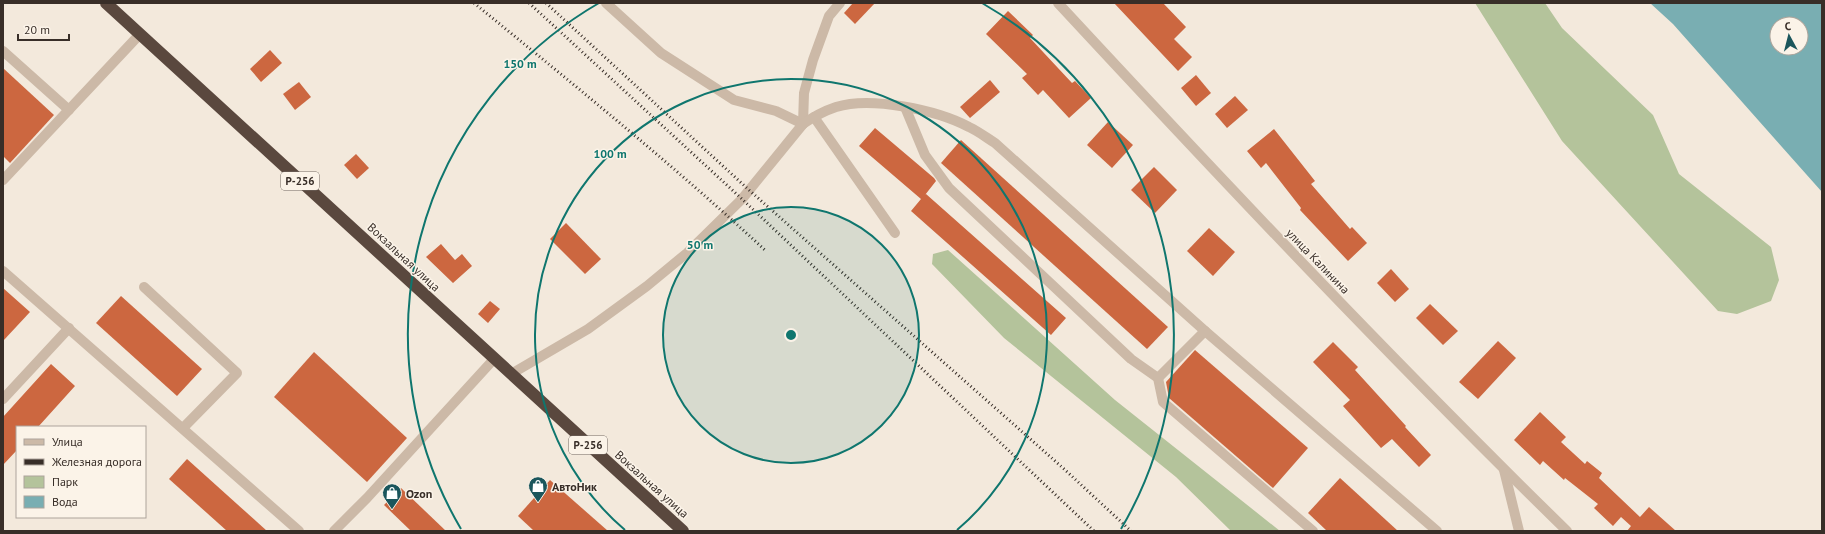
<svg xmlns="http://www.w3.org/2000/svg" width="1825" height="534" font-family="'PT Sans',sans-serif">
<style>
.green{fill:#b4c39b}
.water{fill:#79aeb2;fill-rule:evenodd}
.building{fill:#cc6740}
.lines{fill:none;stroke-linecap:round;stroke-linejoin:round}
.minor{stroke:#ccb9a7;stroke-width:10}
.highway{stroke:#5a483e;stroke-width:12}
.rail{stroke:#382e28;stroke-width:3;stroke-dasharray:1 3;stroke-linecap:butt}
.ring{fill:none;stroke:#0f766e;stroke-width:2}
.labels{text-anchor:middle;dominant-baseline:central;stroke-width:3;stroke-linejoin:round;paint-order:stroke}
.shield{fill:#fbf3e8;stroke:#726962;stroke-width:1}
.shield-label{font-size:11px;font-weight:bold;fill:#382e28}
.street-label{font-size:12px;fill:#382e28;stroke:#fbf3e8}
.poi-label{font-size:12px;font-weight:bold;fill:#382e28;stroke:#fbf3e8;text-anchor:start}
.centre{fill:#0f766e;stroke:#fbf3e8;stroke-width:2}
.ring-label{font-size:12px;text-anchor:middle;font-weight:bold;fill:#0f766e;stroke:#fbf3e8;stroke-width:3;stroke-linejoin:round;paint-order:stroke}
</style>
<rect width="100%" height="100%" fill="#f3e9dc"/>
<g class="green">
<path d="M 1475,3 L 1545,3 L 1562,28 L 1653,115 L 1679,174 L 1771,247 L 1779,280 L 1771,301 L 1737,314 L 1718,311 L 1562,141 Z"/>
<path d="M 948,250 L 1115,400 L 1280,531 L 1231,531 L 1176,477 L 1004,338 L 932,264 L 933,254 Z"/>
</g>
<path class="water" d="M 1650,3 L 1822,3 L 1822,192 L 1673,24 ZM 1777,24 L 1801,24 L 1801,48 L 1777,48 Z"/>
<g class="building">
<path d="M 853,3 L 875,3 L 855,24 L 844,13 Z"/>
<path d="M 1114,3 L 1163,3 L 1186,27 L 1174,39 L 1192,57 L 1178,71 Z"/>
<path d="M 1008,11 L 1033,35 L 1030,38 L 1072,83 L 1075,81 L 1091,98 L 1069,118 L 1043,90 L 1038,95 L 1022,78 L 1027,74 L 986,34 Z"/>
<path d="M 270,50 L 282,63 L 261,82 L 250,69 Z"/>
<path d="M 3,68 L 54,115 L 10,163 L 3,156 Z"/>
<path d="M 1196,75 L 1211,93 L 1196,106 L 1181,88 Z"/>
<path d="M 990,80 L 1000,92 L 970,118 L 960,107 Z"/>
<path d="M 299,82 L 311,97 L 295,110 L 283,94 Z"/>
<path d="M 1235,96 L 1248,110 L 1227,128 L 1215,114 Z"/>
<path d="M 1108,122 L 1133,145 L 1112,168 L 1087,145 Z"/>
<path d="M 875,128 L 934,178 L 936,181 L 925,195 L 926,194 L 1066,318 L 1051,335 L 911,211 L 921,199 L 859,146 Z"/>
<path d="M 1274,129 L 1315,181 L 1311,184 L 1350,229 L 1352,227 L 1367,243 L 1348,261 L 1300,210 L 1301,208 L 1266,163 L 1261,168 L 1247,151 Z"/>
<path d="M 961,140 L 1168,327 L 1147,349 L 941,163 Z"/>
<path d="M 356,154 L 369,168 L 357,179 L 344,165 Z"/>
<path d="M 1154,167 L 1177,190 L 1155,213 L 1131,190 Z"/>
<path d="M 566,223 L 601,259 L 585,274 L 550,239 Z"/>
<path d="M 1209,228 L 1235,252 L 1213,276 L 1187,251 Z"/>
<path d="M 441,244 L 455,260 L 462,254 L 472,266 L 453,283 L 426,257 Z"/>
<path d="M 1391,269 L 1409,289 L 1395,302 L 1377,283 Z"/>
<path d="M 3,288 L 30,312 L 3,341 Z"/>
<path d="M 121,296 L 202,369 L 177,396 L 96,323 Z"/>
<path d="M 490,301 L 500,309 L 488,323 L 478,314 Z"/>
<path d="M 1430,304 L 1458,331 L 1443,345 L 1416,318 Z"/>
<path d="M 1498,341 L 1516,358 L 1478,399 L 1459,382 Z"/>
<path d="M 1333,342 L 1358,367 L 1355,370 L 1406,426 L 1405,427 L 1431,455 L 1419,467 L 1392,439 L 1381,448 L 1343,406 L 1350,400 L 1313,362 Z"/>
<path d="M 1195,350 L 1308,448 L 1273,488 L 1169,398 L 1166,382 Z"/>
<path d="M 314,352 L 407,438 L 367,482 L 274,397 Z"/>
<path d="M 51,364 L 75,386 L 38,427 L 17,427 L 17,450 L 3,465 L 3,417 Z"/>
<path d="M 1540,412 L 1566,437 L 1561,442 L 1585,464 L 1587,461 L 1602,473 L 1599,478 L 1640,517 L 1649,507 L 1676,531 L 1627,531 L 1631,526 L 1621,517 L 1613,526 L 1594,508 L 1598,504 L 1565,478 L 1564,480 L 1543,461 L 1540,465 L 1514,440 Z"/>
<path d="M 187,459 L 267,531 L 227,531 L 169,479 Z"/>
<path d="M 1340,478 L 1398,531 L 1327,531 L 1308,513 Z"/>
<path d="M 550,480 L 608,531 L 534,531 L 518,516 Z"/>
<path d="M 401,488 L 446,531 L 411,531 L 384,505 Z"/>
</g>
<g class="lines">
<g class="minor">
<path d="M 606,3 L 661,53 L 734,100 L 776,111 L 803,124"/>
<path d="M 1058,3 C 1224,182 1392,360 1567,531"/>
<path d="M 3,51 L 69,110"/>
<path d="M 905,107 L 925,155 L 949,188 L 1131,359 L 1158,378 L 1163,402 L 1313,531"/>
<path d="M 814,117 L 895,233"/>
<path d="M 803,124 L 804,93 L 813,60 L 829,16 L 840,3"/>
<path d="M 3,180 L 140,34"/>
<path d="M 3,271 L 299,531"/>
<path d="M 144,287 L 237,373 L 183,428"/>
<path d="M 511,374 L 588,329 L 647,286 L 687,253 L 742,199 L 803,124 C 813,117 824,111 836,107 C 871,96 937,110 969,127 C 978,131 987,138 995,143 L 1205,331 L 1437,531"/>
<path d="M 1158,378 L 1205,331"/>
<path d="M 3,399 L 69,328"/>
<path d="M 1504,470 L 1519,531"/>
<path d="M 334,531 L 367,498 L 494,359"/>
</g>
<path class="highway" d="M 106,3 L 683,531"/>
<g class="rail">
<path d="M 474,3 C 573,84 672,164 766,251"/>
<path d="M 529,3 L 742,199 L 1094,531"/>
<path d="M 546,3 L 749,190 L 1063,468 L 1131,531"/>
</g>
</g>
<circle cx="791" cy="335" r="128" fill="#0f766e" fill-opacity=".12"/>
<g class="ring">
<circle cx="791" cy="335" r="128"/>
<path d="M625 530A256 256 0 1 1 957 530"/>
<path d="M461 529A383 383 0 0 1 599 3M982 3A383 383 0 0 1 1121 529"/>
</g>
<defs>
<g id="shop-pin" transform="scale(1)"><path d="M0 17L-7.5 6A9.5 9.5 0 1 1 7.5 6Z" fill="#1b565c" stroke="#fbf3e8"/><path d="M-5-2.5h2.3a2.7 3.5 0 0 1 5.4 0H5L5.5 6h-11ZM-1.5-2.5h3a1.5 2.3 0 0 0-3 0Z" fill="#fff"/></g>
</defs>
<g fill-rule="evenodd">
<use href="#shop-pin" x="538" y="486"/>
<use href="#shop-pin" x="392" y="493"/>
</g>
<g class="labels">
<g class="shield">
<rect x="281" y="172" width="38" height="18" rx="3"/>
<rect x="569" y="436" width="38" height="18" rx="3"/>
</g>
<g class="shield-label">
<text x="300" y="181">Р-256</text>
<text x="588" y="445">Р-256</text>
</g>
<g class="street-label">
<text transform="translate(404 257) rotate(43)">Вокзальная улица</text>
<text transform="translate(1318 261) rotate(46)">улица Калинина</text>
<text transform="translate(652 484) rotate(42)">Вокзальная улица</text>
</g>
<g class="poi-label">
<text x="552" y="486">АвтоНик</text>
<text x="406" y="493">Ozon</text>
</g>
</g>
<circle cx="791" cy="335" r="6" class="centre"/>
<g class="ring-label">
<text x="520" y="68">150 m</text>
<text x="610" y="158">100 m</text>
<text x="700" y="249">50 m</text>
</g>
<rect width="1825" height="534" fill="none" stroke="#382e28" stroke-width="8"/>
<rect x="16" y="426" width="130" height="92" fill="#fbf3e8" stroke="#ada49b"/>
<rect x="24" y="439" width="20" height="6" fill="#ccb9a7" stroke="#ada49b"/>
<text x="52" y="446" font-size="12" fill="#382e28">Улица</text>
<rect x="24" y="459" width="20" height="6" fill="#382e28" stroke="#ada49b"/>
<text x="52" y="466" font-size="12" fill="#382e28">Железная дорога</text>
<rect x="24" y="476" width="20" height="12" fill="#b4c39b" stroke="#ada49b"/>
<text x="52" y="486" font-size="12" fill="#382e28">Парк</text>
<rect x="24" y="496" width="20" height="12" fill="#79aeb2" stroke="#ada49b"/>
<text x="52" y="506" font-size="12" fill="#382e28">Вода</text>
<g transform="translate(1789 36) rotate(353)"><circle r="19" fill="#fbf3e8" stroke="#ada49b"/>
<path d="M0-3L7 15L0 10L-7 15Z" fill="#1b565c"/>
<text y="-6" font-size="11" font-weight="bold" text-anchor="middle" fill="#382e28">С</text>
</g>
<path d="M18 34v6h51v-6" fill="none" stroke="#382e28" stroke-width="2"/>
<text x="24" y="34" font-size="12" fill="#382e28" stroke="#fbf3e8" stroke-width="3" paint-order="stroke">20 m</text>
</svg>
